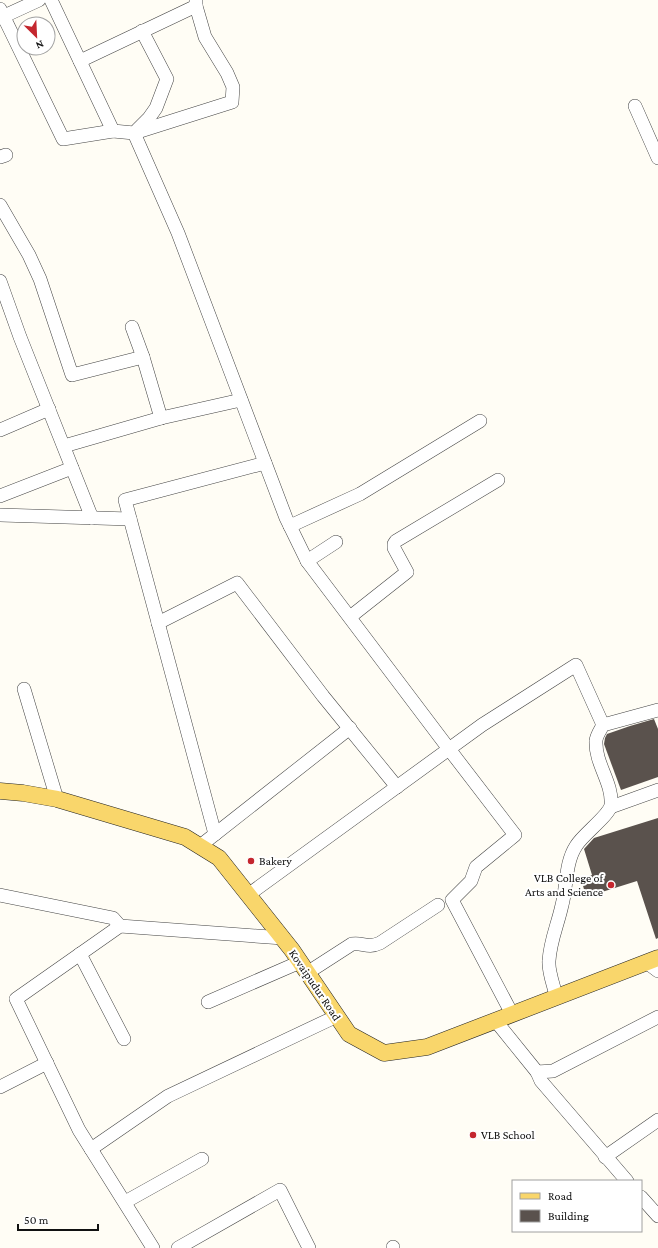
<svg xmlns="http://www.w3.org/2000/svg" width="658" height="1248" font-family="'Crimson Pro',serif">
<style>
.building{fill:#5a524d}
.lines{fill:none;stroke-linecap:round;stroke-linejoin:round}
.minor-casing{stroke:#444;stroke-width:14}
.major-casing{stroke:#222;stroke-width:17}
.minor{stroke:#fff;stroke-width:13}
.major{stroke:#f9d66b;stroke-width:16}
.poi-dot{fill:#c4262e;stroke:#fff;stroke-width:1.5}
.labels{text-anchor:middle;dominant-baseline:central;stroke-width:4;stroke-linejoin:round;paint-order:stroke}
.poi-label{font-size:12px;fill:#111;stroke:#fff;text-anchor:start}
.street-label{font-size:12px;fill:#111;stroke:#fff}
</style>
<rect width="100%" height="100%" fill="#fffdf5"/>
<g class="building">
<path d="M 654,719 L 658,729 L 658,777 L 621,790 L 604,744 L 605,738 L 607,734 L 630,726 Z"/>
<path d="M 658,818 L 658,938 L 656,939 L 637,881 L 586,897 L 581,878 L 592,875 L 584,849 L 594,838 Z"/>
</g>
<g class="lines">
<g class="minor-casing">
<g id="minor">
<path d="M 51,0 L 113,131 L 134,133 L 178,233 L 286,518 L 307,561 L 449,749 L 515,835 L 476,867 L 471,881 L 452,900 L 512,1014"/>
<path d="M 0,9 L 63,139 L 113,131"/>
<path d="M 0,18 L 39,0"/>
<path d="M 80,61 L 196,6"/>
<path d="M 635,106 L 658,158"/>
<path d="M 137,130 L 149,118 L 156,108 L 167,79 L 142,31"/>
<path d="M 134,133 L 232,102 L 233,87 L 227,73 L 205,37 L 196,6 L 196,0"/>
<path d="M 0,157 L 6,155"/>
<path d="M 0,205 L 29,255 L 40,279 L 72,375 L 143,357"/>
<path d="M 0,281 L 20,337 L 92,518"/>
<path d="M 132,327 L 143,357 L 161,418 L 241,400"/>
<path d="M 0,430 L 49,409"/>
<path d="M 64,446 L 161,418"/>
<path d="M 0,496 L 72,468"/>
<path d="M 0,515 L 130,519"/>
<path d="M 290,526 L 360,494 L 480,421"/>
<path d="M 307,561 L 336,542"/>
<path d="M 350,617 L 407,572 L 394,548 L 394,544 L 396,541 L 498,480"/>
<path d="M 158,623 L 237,583 L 323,696 L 397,787"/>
<path d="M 24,689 L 57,799"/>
<path d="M 611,807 L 658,790"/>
<path d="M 215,834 L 125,500 L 265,463"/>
<path d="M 200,846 L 350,728"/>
<path d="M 0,895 L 113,918 L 120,926"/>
<path d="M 248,895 L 482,725 L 576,665 L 603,725"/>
<path d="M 80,954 L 124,1039"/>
<path d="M 646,962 L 658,971"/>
<path d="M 307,973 L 352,944 C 363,942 367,949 380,943 L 438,905"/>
<path d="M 556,996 C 554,986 548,971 549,961 C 550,941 558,924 562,905 C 567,886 565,863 576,846 C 583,834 609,816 611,805 C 613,783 595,764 596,741 C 596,736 601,729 603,725 L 658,710"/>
<path d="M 208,1002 L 300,962"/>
<path d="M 495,1020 L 537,1072 L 541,1081 L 627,1181"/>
<path d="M 537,1072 L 553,1071 L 658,1017"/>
<path d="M 0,1087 L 47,1063"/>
<path d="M 91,1149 L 168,1096 L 337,1016"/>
<path d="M 605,1157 L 658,1120"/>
<path d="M 641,1197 L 658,1216"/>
<path d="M 125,1202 L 202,1159"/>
<path d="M 153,1248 L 79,1130 L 16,999 L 120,926 L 283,938"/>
<path d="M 178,1248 L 280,1190 L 309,1248"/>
<path d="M 393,1248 L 393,1247"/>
</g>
</g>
<g class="major-casing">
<path id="major" d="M 0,791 L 23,793 L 57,799 L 185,837 L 219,858 L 292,950 L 349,1034 L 384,1053 L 427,1047 L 658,958"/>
</g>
<use href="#minor" class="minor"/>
<use href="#major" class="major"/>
</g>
<g class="poi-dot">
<circle cx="251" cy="861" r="4"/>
<circle cx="611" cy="885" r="4"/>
<circle cx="473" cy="1135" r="4"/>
</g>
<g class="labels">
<g class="poi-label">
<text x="259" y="861">Bakery</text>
<text x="603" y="878" text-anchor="end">VLB College of<tspan x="603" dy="14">Arts and Science</tspan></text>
<text x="481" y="1135">VLB School</text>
</g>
<g class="street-label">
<text transform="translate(315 985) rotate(56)">Kovaipudur Road</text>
</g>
</g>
<rect x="512" y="1180" width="130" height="52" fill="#ffffff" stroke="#a0a0a0"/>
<rect x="520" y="1193" width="20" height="6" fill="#f9d66b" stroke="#a0a0a0"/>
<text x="548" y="1200" font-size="12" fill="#111111">Road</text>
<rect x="520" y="1210" width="20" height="12" fill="#5a524d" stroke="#a0a0a0"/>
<text x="548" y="1220" font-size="12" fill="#111111">Building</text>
<g transform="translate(36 36) rotate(156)"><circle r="19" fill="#ffffff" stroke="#a0a0a0"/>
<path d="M0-3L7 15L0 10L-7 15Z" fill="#c4262e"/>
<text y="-6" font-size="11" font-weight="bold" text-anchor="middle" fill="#111111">N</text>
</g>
<path d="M18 1224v6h80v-6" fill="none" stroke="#111111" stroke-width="2"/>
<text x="24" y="1224" font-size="12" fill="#111111" stroke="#ffffff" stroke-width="3" paint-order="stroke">50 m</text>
</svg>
